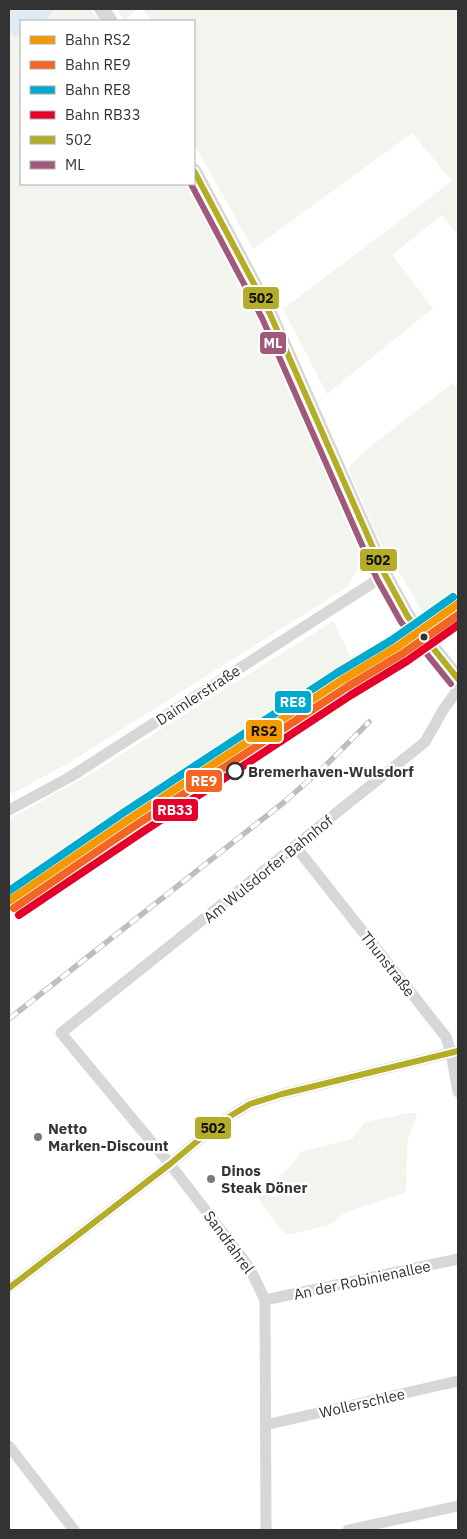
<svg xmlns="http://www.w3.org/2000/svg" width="467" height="1539" font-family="'IBM Plex Sans',sans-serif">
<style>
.green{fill:#f1f5ed}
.water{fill:#ddebf3}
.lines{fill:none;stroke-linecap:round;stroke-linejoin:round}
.minor{stroke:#d7d7d7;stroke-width:11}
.tertiary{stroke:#d7d7d7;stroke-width:15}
.rail-casing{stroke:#bebebe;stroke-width:5.5}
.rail{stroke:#fff;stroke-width:4;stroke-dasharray:11;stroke-linecap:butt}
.bus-1-casing{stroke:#fff;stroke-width:10}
.bus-2-casing{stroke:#fff;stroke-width:10}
.bus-1{stroke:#b4ad27;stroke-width:6}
.bus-2{stroke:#a0587b;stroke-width:6}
.rail-1-casing{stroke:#fff;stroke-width:11}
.rail-2-casing{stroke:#fff;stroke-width:11}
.rail-3-casing{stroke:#fff;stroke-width:11}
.rail-4-casing{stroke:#fff;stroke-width:11}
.rail-1{stroke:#f59903;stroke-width:8}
.rail-2{stroke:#f26522;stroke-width:8}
.rail-3{stroke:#00a9ce;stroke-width:8}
.rail-4{stroke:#e4002b;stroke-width:8}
.bus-dot{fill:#333;stroke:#fff;stroke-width:2}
.stop-dot{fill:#fff;stroke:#333;stroke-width:2.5}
.poi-dot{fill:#7a7a7a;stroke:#fff;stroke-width:2}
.labels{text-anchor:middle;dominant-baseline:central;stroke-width:5;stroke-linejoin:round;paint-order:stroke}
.street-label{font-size:15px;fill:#333;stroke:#fff}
.stop-label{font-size:15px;font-weight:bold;fill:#333;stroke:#fff;text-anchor:start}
.poi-label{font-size:15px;font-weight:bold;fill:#333;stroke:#fff;text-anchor:start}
.line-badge{stroke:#fff;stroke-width:2}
.badge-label{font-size:14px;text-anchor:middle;font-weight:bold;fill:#fff}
.pale-badge-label{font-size:14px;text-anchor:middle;font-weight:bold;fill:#111}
</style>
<rect width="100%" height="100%" fill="#fff"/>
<g class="green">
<path d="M 9,9 L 92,9 L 99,21 L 21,21 L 21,184 L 188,184 L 242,281 L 364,559 L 347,587 L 62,767 L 9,795 Z"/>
<path d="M 118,9 L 137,9 L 124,21 Z"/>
<path d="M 142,9 L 458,9 L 458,235 L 442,215 L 392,255 L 433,308 L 327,394 L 283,309 L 452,181 L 412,133 L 253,249 L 194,144 L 194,21 L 152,21 Z"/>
<path d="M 453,383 L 458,389 L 458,600 L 428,621 L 379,539 L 348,468 L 362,453 Z"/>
<path d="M 333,621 L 356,668 L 116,823 L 9,897 L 9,819 L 84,778 Z"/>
<path d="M 406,1113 L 417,1113 L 407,1143 L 406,1190 L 404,1193 L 346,1212 L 329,1225 L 287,1235 L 281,1230 L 256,1195 L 287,1170 L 301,1152 L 352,1139 L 364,1123 Z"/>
</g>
<path class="water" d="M 9,9 L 54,9 C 46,26 39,21 21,21 L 21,34 L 15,37 L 9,31 Z"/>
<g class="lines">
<g class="minor">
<path d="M 9,810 L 70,777 L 385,575"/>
<path d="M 296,847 L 446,1037 L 451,1053 L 458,1092"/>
<path d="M 9,1288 L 170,1164 L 219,1123 L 250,1104 L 282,1094 L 458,1051"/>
<path d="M 265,1300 L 458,1259"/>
<path d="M 265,1425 L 458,1381"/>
<path d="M 9,1446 L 74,1530"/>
<path d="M 266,1530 L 265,1300 L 250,1269 L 240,1255 L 170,1164 L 61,1033 L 425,742 L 443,710 L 458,689"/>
<path d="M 348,1530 L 458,1506"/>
</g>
<g class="tertiary">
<path d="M 102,9 L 110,21"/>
<path d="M 194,171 L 270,314 L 385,575 L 408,617 L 458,679"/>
</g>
<g class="rail-casing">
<path id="rail" d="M 9,1019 L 283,803 L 324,767 L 369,722"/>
</g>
<use href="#rail" class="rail"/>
<g class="bus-1-casing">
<g id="bus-1">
<path d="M 194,171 L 270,314 L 385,575 L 408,617 L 458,679"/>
<path d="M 9,1288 L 170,1164 L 219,1123 L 250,1104 L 282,1094 L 458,1051"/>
</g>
</g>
<g class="bus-2-casing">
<path id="bus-2" d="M 191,184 L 262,318 L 377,579 L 401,622 L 451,684"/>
</g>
<use href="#bus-1" class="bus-1"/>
<use href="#bus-2" class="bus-2"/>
<g class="rail-1-casing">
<path id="rail-1" d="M 9,901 L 128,820 L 342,680 L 397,647 L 458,604"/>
</g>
<g class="rail-2-casing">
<path id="rail-2" d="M 14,908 L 133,827 L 347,687 L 402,654 L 458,615"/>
</g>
<g class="rail-3-casing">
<path id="rail-3" d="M 9,891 L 123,813 L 337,673 L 392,640 L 453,597"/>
</g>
<g class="rail-4-casing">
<path id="rail-4" d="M 19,915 L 138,835 L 351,695 L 407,661 L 458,625"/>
</g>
<use href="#rail-1" class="rail-1"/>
<use href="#rail-2" class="rail-2"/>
<use href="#rail-3" class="rail-3"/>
<use href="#rail-4" class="rail-4"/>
</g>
<circle class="bus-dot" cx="424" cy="637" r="4.5"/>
<circle class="stop-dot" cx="235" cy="771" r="8"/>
<g class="poi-dot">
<circle cx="38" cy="1137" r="5"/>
<circle cx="211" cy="1179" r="5"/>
</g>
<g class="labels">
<g class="street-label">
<text transform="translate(198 695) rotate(-33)">Daimlerstraße</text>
<text transform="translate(268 869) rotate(-39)">Am Wulsdorfer Bahnhof</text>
<text transform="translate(388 964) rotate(52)">Thunstraße</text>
<text transform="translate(229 1242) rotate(54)">Sandfahrel</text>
<text transform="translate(362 1280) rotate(-12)">An der Robinienallee</text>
<text transform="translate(362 1403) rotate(-13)">Wollerschlee</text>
</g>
<g class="stop-label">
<text x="248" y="771">Bremerhaven-Wulsdorf</text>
</g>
<g class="poi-label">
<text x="48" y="1128">Netto<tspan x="48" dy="17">Marken-Discount</tspan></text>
<text x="221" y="1170">Dinos<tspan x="221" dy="17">Steak Döner</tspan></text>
</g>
</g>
<g class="line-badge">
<rect x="242" y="286" width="38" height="24" rx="5" fill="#b4ad27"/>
<rect x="259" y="331" width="28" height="24" rx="5" fill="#a0587b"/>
<rect x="359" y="548" width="39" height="24" rx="5" fill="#b4ad27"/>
<rect x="274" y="690" width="38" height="24" rx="5" fill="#00a9ce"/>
<rect x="245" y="719" width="38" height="24" rx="5" fill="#f59903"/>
<rect x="185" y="769" width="38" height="24" rx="5" fill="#f26522"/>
<rect x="152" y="798" width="47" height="24" rx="5" fill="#e4002b"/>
<rect x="194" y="1116" width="38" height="24" rx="5" fill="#b4ad27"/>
</g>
<g class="badge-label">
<text x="273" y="348">ML</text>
<text x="293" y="707">RE8</text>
<text x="204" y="786">RE9</text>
<text x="175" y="815">RB33</text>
</g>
<g class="pale-badge-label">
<text x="261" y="303">502</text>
<text x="378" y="565">502</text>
<text x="264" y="736">RS2</text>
<text x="213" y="1133">502</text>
</g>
<rect width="467" height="1539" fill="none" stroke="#333333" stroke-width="20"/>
<rect x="20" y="20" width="175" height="165" fill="#ffffff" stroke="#adadad"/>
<rect x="30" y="36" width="25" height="8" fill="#f59903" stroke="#adadad"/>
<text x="65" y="45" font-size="15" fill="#333333">Bahn RS2</text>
<rect x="30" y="61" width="25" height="8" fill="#f26522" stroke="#adadad"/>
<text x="65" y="70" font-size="15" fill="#333333">Bahn RE9</text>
<rect x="30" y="86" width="25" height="8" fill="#00a9ce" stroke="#adadad"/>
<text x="65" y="95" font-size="15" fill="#333333">Bahn RE8</text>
<rect x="30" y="111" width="25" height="8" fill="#e4002b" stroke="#adadad"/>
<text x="65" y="120" font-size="15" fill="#333333">Bahn RB33</text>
<rect x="30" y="136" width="25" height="8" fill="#b4ad27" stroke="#adadad"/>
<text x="65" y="145" font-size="15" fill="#333333">502</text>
<rect x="30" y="161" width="25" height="8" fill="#a0587b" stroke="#adadad"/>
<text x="65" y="170" font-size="15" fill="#333333">ML</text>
</svg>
